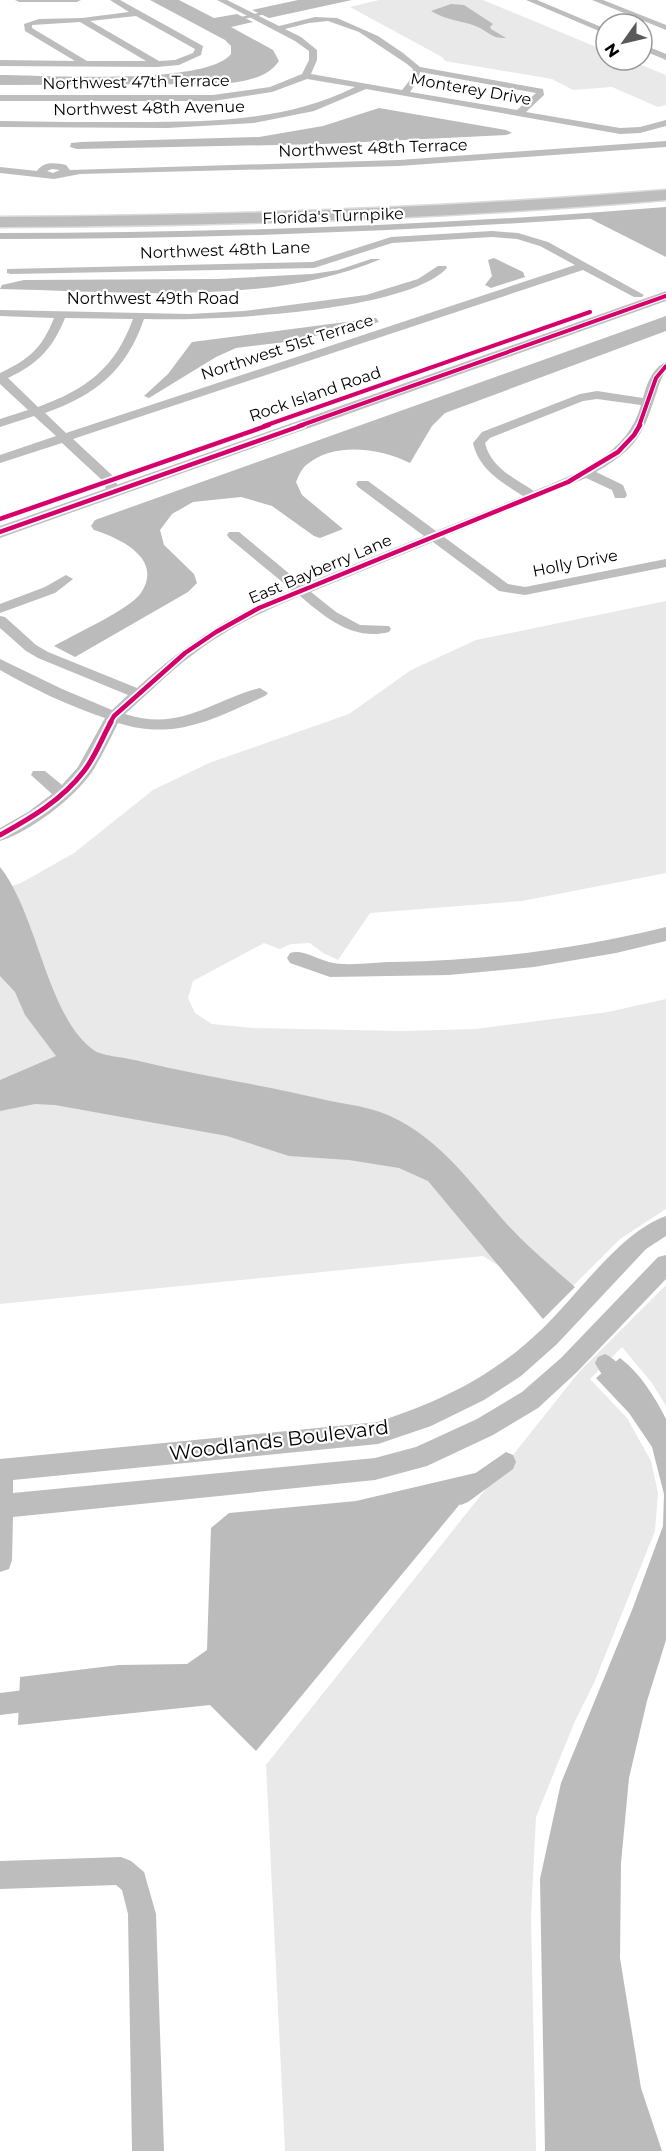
<svg xmlns="http://www.w3.org/2000/svg" width="666" height="2151" font-family="Montserrat,sans-serif">
<style>
.green{fill:#e9e9e9}
.water{fill:#bbb}
.lines{fill:none;stroke-linecap:round;stroke-linejoin:round}
.canal{fill:#bbb;fill-rule:evenodd}
.motorway-casing{stroke:#dbdbdb;stroke-width:3}
.minor{fill:#bdbdbd;fill-rule:evenodd}
.secondary{fill:#c0c0c0;fill-rule:evenodd}
.motorway{fill:#bdbdbd;fill-rule:evenodd}
.cycleway-far2-casing{stroke:#fff;stroke-width:6}
.cycleway-far1-casing{stroke:#fff;stroke-width:8}
.cycleway-casing{stroke:#fff;stroke-width:9}
.cycleway-far2{stroke:#d6006c;stroke-width:4}
.cycleway-far1{stroke:#d6006c;stroke-width:4.5}
.cycleway{stroke:#d6006c;stroke-width:5}
.labels{text-anchor:middle;dominant-baseline:central;stroke-width:4.5;stroke-linejoin:round;paint-order:stroke}
.far-street-label{font-size:16px;fill:#000;stroke:#fff}
.street-label{font-size:20px;fill:#000;stroke:#fff}
</style>
<rect width="100%" height="100%" fill="#fff"/>
<g class="green">
<path d="M 379,0 L 483,0 L 606,51 L 606,60 L 629,60 L 666,75 L 666,105 L 658,107 L 612,87 L 573,90 L 552,79 L 445,61 L 442,57 L 350,7 Z"/>
<path d="M 666,601 L 666,873 L 522,901 L 370,913 L 338,960 L 323,953 L 310,943 L 291,944 L 280,949 L 264,943 L 193,981 L 188,998 L 195,1013 L 212,1024 L 253,1028 L 401,1031 L 475,1029 L 608,1012 L 666,999 L 666,1209 L 620,1239 L 557,1302 L 483,1256 L 0,1304 L 0,890 L 21,883 L 74,853 L 153,790 L 209,763 L 349,714 L 411,670 L 476,640 Z"/>
<path d="M 666,1285 L 666,1406 L 652,1383 L 622,1347 L 590,1379 L 627,1418 L 651,1461 L 658,1493 L 655,1531 L 594,1683 L 575,1721 L 536,1817 L 531,1916 L 536,2151 L 285,2151 L 266,1765 L 579,1372 Z"/>
</g>
<g class="water">
<path d="M 150,0 L 179,0 L 214,18 L 237,14 L 253,22 L 231,27 L 273,50 L 279,61 C 267,79 241,82 222,84 L 0,85 L 0,75 C 44,75 205,86 231,54 L 231,46 L 225,40 Z"/>
<path d="M 298,0 L 352,0 L 269,18 L 252,10 Z"/>
<path d="M 451,4 L 464,5 L 493,24 L 490,27 L 491,29 L 506,38 C 494,39 489,33 480,28 C 467,21 447,21 431,11 Z"/>
<path d="M 379,108 L 506,130 L 512,133 L 506,135 L 323,144 L 77,149 L 70,147 L 71,143 L 81,142 L 259,137 L 323,126 Z"/>
<path d="M 666,210 L 666,257 L 587,217 Z"/>
<path d="M 494,258 L 523,272 L 525,277 L 491,288 L 485,285 L 492,276 L 488,260 Z"/>
<path d="M 371,259 L 381,259 C 269,307 119,291 0,289 L 2,285 L 24,280 L 218,279 L 312,274 L 338,270 Z"/>
<path d="M 666,316 L 666,331 L 445,413 L 432,426 L 410,463 C 380,448 333,441 305,466 C 301,470 298,477 296,482 L 302,495 L 343,529 L 320,538 L 314,536 L 272,506 L 241,497 L 193,502 L 172,514 L 160,530 L 164,545 L 194,574 L 197,583 L 188,592 L 75,657 L 54,646 C 73,635 130,609 141,593 C 164,558 119,538 94,530 L 91,526 L 95,520 Z"/>
<path d="M 376,318 L 379,322 L 286,342 L 236,348 L 216,357 L 149,398 L 144,396 L 168,374 L 192,342 Z"/>
<path d="M 0,867 C 38,914 47,1019 95,1051 C 103,1056 129,1058 139,1061 C 201,1076 264,1085 326,1100 C 344,1104 363,1106 380,1112 C 435,1132 468,1180 505,1222 C 526,1246 551,1266 575,1287 L 543,1319 L 428,1181 L 399,1168 L 349,1160 L 289,1156 L 227,1136 L 55,1105 L 35,1104 L 0,1111 L 0,1080 L 56,1056 L 25,1015 L 15,992 L 0,976 Z"/>
<path d="M 620,1358 C 640,1373 655,1397 666,1419 L 666,1640 L 647,1701 L 629,1778 L 621,1863 L 620,1958 L 641,2088 L 662,2151 L 545,2151 L 540,1879 L 561,1783 L 632,1610 L 663,1526 L 664,1494 L 652,1447 L 629,1413 L 596,1378 Z"/>
<path d="M 488,1470 L 256,1751 L 210,1705 L 18,1725 L 20,1677 L 119,1665 L 187,1664 L 207,1650 L 211,1528 L 229,1513 L 356,1501 Z"/>
</g>
<g class="lines">
<g class="canal">
<path d="M 315,0 L 327,0 L 222,24 L 219,22 Z"/>
<path d="M 666,207 L 666,213 C 444,230 223,239 0,239 L 0,233 C 223,233 444,225 666,207 Z"/>
<path d="M 605,1354 C 616,1359 628,1373 633,1384 L 630,1390 L 623,1393 C 611,1389 601,1374 595,1363 L 598,1357 Z"/>
<path d="M 506,1452 L 513,1455 L 516,1462 L 513,1469 L 468,1502 L 461,1505 L 454,1502 L 451,1495 L 454,1488 Z"/>
<path d="M 41,1688 L 49,1691 L 52,1699 L 49,1707 L 41,1710 L 0,1715 L 0,1693 Z"/>
</g>
<g class="motorway-casing">
<path id="motorway" d="M 666,190 L 666,200 C 444,219 223,226 0,227 L 0,217 C 222,216 444,208 666,190 Z"/>
</g>
<g class="minor">
<path d="M 15,0 L 81,0 L 77,2 L 19,2 Z"/>
<path d="M 110,0 L 120,0 L 203,46 L 201,55 L 179,65 L 157,67 L 0,66 L 0,60 L 75,61 L 25,31 L 24,24 L 39,19 L 82,18 L 129,12 ZM 136,16 L 195,49 L 193,53 L 175,60 L 159,61 L 90,21 ZM 80,22 L 146,61 L 87,61 L 32,28 L 32,25 Z"/>
<path d="M 217,0 L 227,0 L 279,26 L 315,17 L 337,18 L 378,36 L 403,53 L 420,67 L 543,89 L 544,95 L 526,112 L 620,128 L 640,127 L 666,120 L 666,126 L 640,133 L 620,134 L 366,89 L 314,111 L 254,123 L 167,128 L 0,127 L 0,121 C 46,122 91,122 137,122 C 212,122 287,121 355,87 L 307,79 L 272,92 L 213,101 L 0,101 L 0,95 L 213,95 L 270,87 L 302,74 L 309,60 L 309,51 L 295,41 ZM 328,21 L 359,32 L 407,64 L 413,69 L 410,80 L 402,90 L 311,74 L 317,60 L 317,50 L 301,37 L 285,29 L 309,23 ZM 420,72 L 536,93 L 517,110 L 410,92 L 418,80 Z"/>
<path d="M 526,0 L 537,0 L 606,29 L 606,34 Z"/>
<path d="M 592,0 L 603,0 L 666,25 L 666,30 Z"/>
<path d="M 642,44 L 666,54 L 666,60 L 642,50 Z"/>
<path d="M 666,141 L 666,147 L 399,166 L 80,174 L 54,179 L 0,173 L 0,167 L 37,171 C 44,161 56,163 66,165 L 70,170 L 399,160 ZM 52,169 L 60,170 L 53,173 L 47,171 Z"/>
<path d="M 492,231 L 518,233 L 548,242 L 644,295 L 642,297 L 634,297 L 583,270 L 73,439 L 114,477 L 120,492 L 118,495 L 108,495 L 103,481 L 62,443 L 0,463 L 0,455 L 56,436 L 34,416 L 0,427 L 0,419 L 28,410 L 0,384 L 0,373 C 30,359 42,348 54,318 L 0,316 L 0,310 L 189,314 L 244,311 L 366,295 L 418,279 L 438,266 L 446,266 L 447,268 C 405,313 207,321 144,319 C 126,371 96,395 45,413 L 66,433 L 575,265 L 540,246 L 517,239 L 492,237 L 392,243 L 314,268 L 11,274 L 7,273 L 7,269 L 313,262 L 391,237 ZM 65,318 L 133,319 C 115,368 87,389 38,407 L 8,378 C 38,364 53,348 65,318 Z"/>
<path d="M 666,362 C 666,373 661,378 658,388 C 643,433 640,447 596,472 L 623,485 L 627,495 L 625,498 L 615,498 L 612,490 L 586,478 L 444,537 L 508,584 L 525,587 L 666,559 L 666,567 L 525,595 L 499,591 L 433,542 L 311,592 L 336,612 L 360,625 L 389,626 L 391,629 L 389,632 C 353,641 326,618 300,596 C 261,612 224,630 191,656 C 168,673 147,695 125,714 C 181,732 210,701 260,688 L 268,693 L 265,696 C 213,719 176,741 118,723 C 110,739 102,756 92,772 C 74,798 30,832 0,841 L 0,828 L 28,812 L 52,794 L 31,775 L 33,771 L 45,771 L 62,785 L 78,767 L 105,718 C 69,706 33,689 0,670 L 0,659 L 62,689 L 112,710 L 128,695 L 38,658 L 26,651 L 0,628 L 0,616 L 5,617 L 36,645 L 48,652 L 137,688 C 188,642 227,616 292,590 L 229,538 L 227,535 L 229,532 L 239,532 L 303,585 L 424,536 L 358,487 L 356,484 L 358,481 L 368,481 L 436,531 L 523,496 C 502,482 479,470 473,443 L 482,432 L 580,394 L 597,391 L 643,398 C 647,384 652,368 666,362 ZM 597,399 L 641,405 C 628,454 578,473 534,491 C 514,478 491,468 485,443 L 490,438 L 583,401 Z"/>
<path d="M 66,575 L 73,579 L 55,593 L 0,613 L 0,604 L 45,587 Z"/>
<path d="M 666,927 L 666,941 L 616,953 L 534,967 L 449,975 L 330,977 L 290,963 L 287,958 L 290,953 C 303,949 316,959 329,962 C 346,967 375,962 393,962 C 486,961 576,949 666,927 Z"/>
<path d="M 666,1216 L 666,1236 L 646,1249 L 557,1344 L 521,1376 L 484,1400 L 431,1426 L 378,1444 L 13,1480 L 13,1493 L 375,1458 L 416,1447 L 477,1419 L 522,1392 L 561,1358 L 658,1257 L 666,1255 L 666,1279 L 577,1372 L 538,1408 L 493,1435 L 427,1466 L 375,1480 L 13,1517 L 12,1560 L 9,1569 L 0,1572 L 0,1459 L 378,1422 C 441,1401 492,1377 541,1330 C 577,1296 620,1232 666,1216 Z"/>
<path d="M 121,1857 L 131,1861 L 144,1872 L 156,1914 L 164,2151 L 132,2151 L 128,1914 L 122,1890 L 116,1885 L 0,1889 L 0,1861 Z"/>
</g>
<path class="secondary" d="M 666,291 L 666,301 L 0,538 L 0,526 Z"/>
<use href="#motorway" class="motorway"/>
<g class="cycleway-far2-casing">
<g id="cycleway-far2">
<path d="M 264,426 L 590,312"/>
<path d="M 299,426 L 666,296"/>
<path d="M 639,426 L 656,378 L 666,366"/>
</g>
</g>
<g class="cycleway-far1-casing">
<g id="cycleway-far1">
<path d="M 0,519 L 269,425"/>
<path d="M 0,532 L 303,425"/>
<path d="M 110,723 L 114,716 L 185,653 L 216,632 L 259,608 L 568,482 L 618,452 L 634,435 L 640,425"/>
</g>
</g>
<g class="cycleway-casing">
<path id="cycleway" d="M 0,835 C 31,818 62,800 84,771 C 95,757 102,738 111,722"/>
</g>
<use href="#cycleway-far2" class="cycleway-far2"/>
<use href="#cycleway-far1" class="cycleway-far1"/>
<use href="#cycleway" class="cycleway"/>
</g>
<g class="labels">
<g class="far-street-label">
<text transform="translate(136 82) rotate(-1)">Northwest 47th Terrace</text>
<text transform="translate(471 89) rotate(10)">Monterey Drive</text>
<text transform="translate(149 108) rotate(-1)">Northwest 48th Avenue</text>
<text transform="translate(373 148) rotate(-2)">Northwest 48th Terrace</text>
<text transform="translate(333 216) rotate(-2)">Florida's Turnpike</text>
<text transform="translate(225 250) rotate(-2)">Northwest 48th Lane</text>
<text x="153" y="298">Northwest 49th Road</text>
<text transform="translate(287 347) rotate(-18)">Northwest 51st Terrace</text>
<text transform="translate(315 394) rotate(-19)">Rock Island Road</text>
<text transform="translate(575 563) rotate(-11)">Holly Drive</text>
<text transform="translate(320 569) rotate(-23)">East Bayberry Lane</text>
</g>
<g class="street-label">
<text transform="translate(279 1440) rotate(-7)">Woodlands Boulevard</text>
</g>
</g>
<g transform="translate(624 42) rotate(236)"><circle r="28" fill="#ffffff" stroke="#999999" stroke-width="1.5"/>
<path d="M0-4.5L10 22L0 15L-10 22Z" fill="#595959"/>
<text y="-9" font-size="16" font-weight="bold" text-anchor="middle" fill="#000000">N</text>
</g>
</svg>
